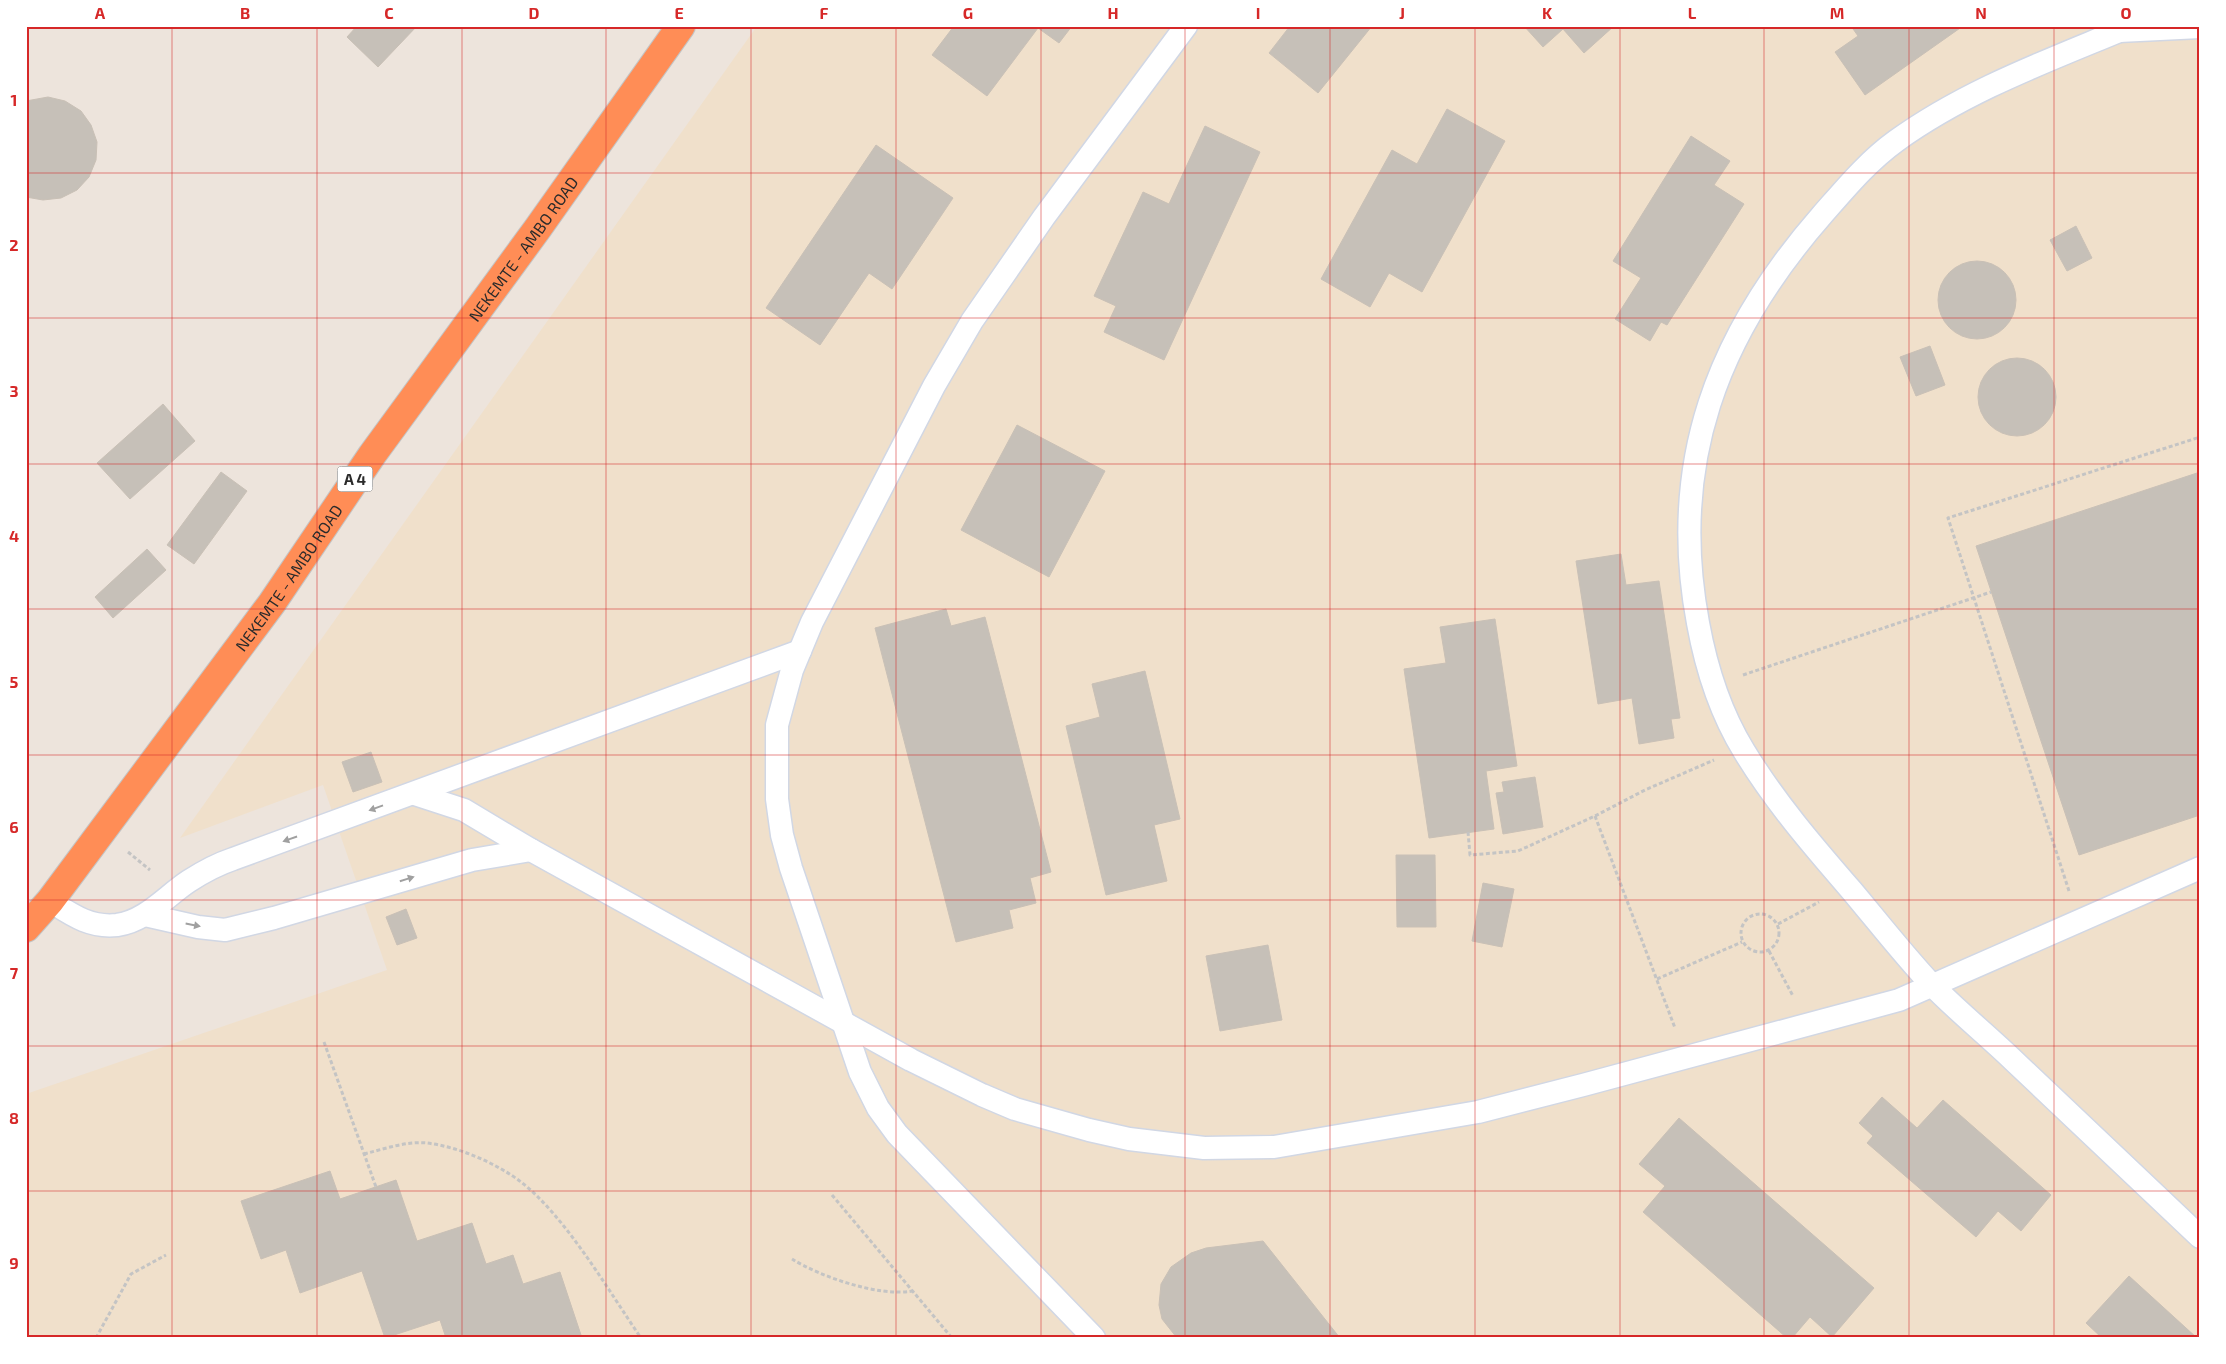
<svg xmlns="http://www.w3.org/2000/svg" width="2226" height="1364" font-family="'Exo 2',sans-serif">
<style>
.education{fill:#f0e0cb}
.building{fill:#c6c0b8;stroke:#c9c0b6}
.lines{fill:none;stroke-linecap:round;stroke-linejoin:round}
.lane-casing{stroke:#d1d7e4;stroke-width:25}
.highway-casing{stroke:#c4c4c4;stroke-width:30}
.path{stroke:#c4c4c4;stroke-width:3;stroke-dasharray:4 2.5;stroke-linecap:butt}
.lane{stroke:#fff;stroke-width:22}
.highway{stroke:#ff8d56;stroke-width:28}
.oneway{fill:#a0a0a0}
.grid{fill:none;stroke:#d62828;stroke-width:1;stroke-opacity:0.55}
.labels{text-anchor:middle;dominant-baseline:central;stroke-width:5;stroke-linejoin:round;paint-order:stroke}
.shield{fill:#fff;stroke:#6b6b6b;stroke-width:1}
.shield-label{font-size:15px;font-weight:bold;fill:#2b2b2b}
.street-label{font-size:16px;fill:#2b2b2b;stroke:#fff}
.neatline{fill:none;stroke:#d62828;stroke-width:2}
.grid-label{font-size:16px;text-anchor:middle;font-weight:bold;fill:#d62828}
</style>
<rect width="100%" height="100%" fill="#ede4dc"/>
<path class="education" d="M 757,26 L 2200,26 L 2200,1338 L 26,1338 L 26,1094 L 387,970 L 323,785 L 180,838 Z"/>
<g class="building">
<path d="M 357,26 L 417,26 L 378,67 L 347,37 Z"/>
<path d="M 954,26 L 1072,26 L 1059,43 L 1038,28 L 987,96 L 932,55 Z"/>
<path d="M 1290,26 L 1372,26 L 1318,93 L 1269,53 Z"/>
<path d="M 1524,26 L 1614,26 L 1584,53 L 1563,29 L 1543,47 Z"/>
<path d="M 1851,26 L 1963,26 L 1865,95 L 1835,52 L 1858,36 Z"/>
<path d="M 48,97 L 65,101 L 81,111 L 91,125 L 97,142 L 96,160 L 89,177 L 77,190 L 61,198 L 43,200 L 26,197 L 26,101 Z"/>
<path d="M 1447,109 L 1505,141 L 1422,292 L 1389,273 L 1370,307 L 1321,279 L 1392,150 L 1417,164 Z"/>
<path d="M 1205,126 L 1260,152 L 1164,360 L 1104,332 L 1116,306 L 1094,296 L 1143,192 L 1169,204 Z"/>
<path d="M 1691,136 L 1730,161 L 1714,185 L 1744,204 L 1667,325 L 1661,322 L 1650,341 L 1615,319 L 1641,278 L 1613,261 Z"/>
<path d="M 876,145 L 953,198 L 892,289 L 869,273 L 820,345 L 766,308 Z"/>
<path d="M 2076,226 L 2092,258 L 2067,271 L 2050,240 Z"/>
<circle cx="1977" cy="300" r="39"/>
<path d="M 1930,346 L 1945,385 L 1916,396 L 1900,357 Z"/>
<circle cx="2017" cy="397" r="39"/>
<path d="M 163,404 L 195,441 L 130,499 L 97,463 Z"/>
<path d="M 1017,425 L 1105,471 L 1049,577 L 961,530 Z"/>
<path d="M 221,472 L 247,491 L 194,564 L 167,545 Z"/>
<path d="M 2200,472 L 2200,815 L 2079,855 L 1976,546 Z"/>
<path d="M 147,549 L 166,570 L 113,618 L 95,597 Z"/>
<path d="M 1621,554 L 1626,585 L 1659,581 L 1680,718 L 1671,719 L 1674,738 L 1639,744 L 1632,698 L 1598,704 L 1576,561 Z"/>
<path d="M 946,609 L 951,626 L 985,617 L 1051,872 L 1030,878 L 1036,903 L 1009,910 L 1013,928 L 956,942 L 875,628 Z"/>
<path d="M 1495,619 L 1517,766 L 1486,771 L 1494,829 L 1429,838 L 1404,669 L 1446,663 L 1440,627 Z"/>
<path d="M 1145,671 L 1180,819 L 1154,825 L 1167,881 L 1106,895 L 1066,726 L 1100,717 L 1092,684 Z"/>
<path d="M 371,752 L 382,782 L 353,792 L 342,762 Z"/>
<path d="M 1535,777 L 1543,827 L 1503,834 L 1496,793 L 1504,792 L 1502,782 Z"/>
<path d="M 1396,855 L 1435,855 L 1436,927 L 1397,927 Z"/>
<path d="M 1483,883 L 1514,889 L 1502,947 L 1472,941 Z"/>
<path d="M 406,909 L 417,938 L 397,945 L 386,917 Z"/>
<path d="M 1268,945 L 1282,1020 L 1220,1031 L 1206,956 Z"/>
<path d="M 1882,1097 L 1917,1128 L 1943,1100 L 2051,1195 L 2021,1231 L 1998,1211 L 1976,1237 L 1867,1143 L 1873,1136 L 1859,1123 Z"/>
<path d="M 1679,1118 L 1874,1288 L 1832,1337 L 1810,1317 L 1792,1338 L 1787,1338 L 1643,1212 L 1665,1186 L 1639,1164 Z"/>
<path d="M 330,1171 L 340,1199 L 396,1180 L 417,1241 L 472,1223 L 486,1264 L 513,1255 L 523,1284 L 560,1272 L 582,1338 L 446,1338 L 440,1320 L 385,1338 L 362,1271 L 300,1293 L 286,1250 L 261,1259 L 241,1201 Z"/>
<path d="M 1263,1241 L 1340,1338 L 1177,1338 L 1162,1319 L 1159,1305 L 1161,1284 L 1171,1267 L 1191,1253 L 1206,1248 Z"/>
<path d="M 2129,1276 L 2197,1338 L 2102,1338 L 2086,1323 Z"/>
</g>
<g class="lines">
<g class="lane-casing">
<g id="lane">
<path d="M 2127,26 L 2119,31 C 2042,63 1964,92 1896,141 C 1867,162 1845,189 1822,215 C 1717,335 1668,463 1698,623 C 1706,667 1720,712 1744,751 C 1775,802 1813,846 1852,891 C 1878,922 1903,954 1930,983 C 1956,1010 1986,1034 2013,1060 C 2075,1119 2137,1178 2200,1237"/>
<path d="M 2119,31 L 2200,27"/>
<path d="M 415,794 L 464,810 L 531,850 L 911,1060 L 982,1095 L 1015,1109 L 1089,1130 L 1129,1139 L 1204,1148 L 1274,1147 L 1478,1112 L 1583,1085 L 1899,1000 L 2200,868"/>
<path d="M 50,901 C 72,915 90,928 117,925 C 146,921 166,896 189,881 C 203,872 218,864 233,859 C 422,789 611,721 800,651"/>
<path d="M 145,915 L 198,927 L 225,930 L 274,918 L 472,860 L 531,850"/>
<path d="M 1094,1338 L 897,1134 L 878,1108 L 860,1072 L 791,868 L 782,835 L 777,799 L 777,725 L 792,670 L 812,622 L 934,386 L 972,321 L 1044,217 L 1186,26"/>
</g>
</g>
<g class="highway-casing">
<g id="highway">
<path id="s1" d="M 26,928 L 50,901 L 272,603 L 372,455 L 538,228 L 681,26"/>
</g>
</g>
<g class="path">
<path d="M 1743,675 L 1991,592"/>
<path d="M 1595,816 L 1675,1028"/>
<path d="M 1468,832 L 1470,855 L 1518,851 L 1595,816 L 1645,790 L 1714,760"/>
<path d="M 128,852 L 150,870"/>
<path d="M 2069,891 L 1948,518 L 2200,437"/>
<circle cx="1760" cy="933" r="19"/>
<path d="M 1778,924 L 1819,902"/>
<path d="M 1769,951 L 1793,996"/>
<path d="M 1657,979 L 1742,942"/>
<path d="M 324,1042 L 376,1187"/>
<path d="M 364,1154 C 384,1149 406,1141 427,1143 C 459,1147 496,1163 521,1182 C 566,1217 608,1290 641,1338"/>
<path d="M 832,1195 L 952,1338"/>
<path d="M 792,1259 C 821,1277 879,1297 912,1291"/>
<path d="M 96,1338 L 131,1274 L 166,1255"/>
</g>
<use href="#lane" class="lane"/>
<use href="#highway" class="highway"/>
</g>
<defs><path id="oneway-solid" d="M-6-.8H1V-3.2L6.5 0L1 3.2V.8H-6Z" transform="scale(1.25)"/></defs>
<g class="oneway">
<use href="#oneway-solid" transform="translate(376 808) rotate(160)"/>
<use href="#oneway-solid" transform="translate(290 839) rotate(161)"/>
<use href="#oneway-solid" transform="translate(407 879) rotate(-17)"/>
<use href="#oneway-solid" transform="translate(193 925) rotate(11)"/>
</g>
<path class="grid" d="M 172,26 L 172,1338M 317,26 L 317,1338M 462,26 L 462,1338M 606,26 L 606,1338M 751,26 L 751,1338M 896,26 L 896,1338M 1041,26 L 1041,1338M 1185,26 L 1185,1338M 1330,26 L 1330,1338M 1475,26 L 1475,1338M 1620,26 L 1620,1338M 1764,26 L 1764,1338M 1909,26 L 1909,1338M 2054,26 L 2054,1338M 26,173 L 2200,173M 26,318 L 2200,318M 26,464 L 2200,464M 26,609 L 2200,609M 26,755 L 2200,755M 26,900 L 2200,900M 26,1046 L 2200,1046M 26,1191 L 2200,1191"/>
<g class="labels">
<rect class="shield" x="337.5" y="466.5" width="35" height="25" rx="4"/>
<g class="shield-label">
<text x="355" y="479">A 4</text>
</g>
<g class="street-label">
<text stroke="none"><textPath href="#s1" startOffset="842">NEKEMTE - AMBO ROAD</textPath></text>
<text stroke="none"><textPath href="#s1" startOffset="438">NEKEMTE - AMBO ROAD</textPath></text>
</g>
</g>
<rect width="2226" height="1364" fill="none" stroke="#ffffff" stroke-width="55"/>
<rect x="28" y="28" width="2170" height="1308" class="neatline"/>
<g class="grid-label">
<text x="100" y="19">A</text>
<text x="245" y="19">B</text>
<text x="389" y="19">C</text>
<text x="534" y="19">D</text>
<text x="679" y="19">E</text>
<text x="824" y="19">F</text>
<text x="968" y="19">G</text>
<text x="1113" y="19">H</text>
<text x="1258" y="19">I</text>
<text x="1402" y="19">J</text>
<text x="1547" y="19">K</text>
<text x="1692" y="19">L</text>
<text x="1837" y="19">M</text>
<text x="1981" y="19">N</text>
<text x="2126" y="19">O</text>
<text x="14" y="106">1</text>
<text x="14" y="251">2</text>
<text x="14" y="397">3</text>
<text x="14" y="542">4</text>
<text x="14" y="688">5</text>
<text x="14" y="833">6</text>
<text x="14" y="979">7</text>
<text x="14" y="1124">8</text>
<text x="14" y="1269">9</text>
</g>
</svg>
